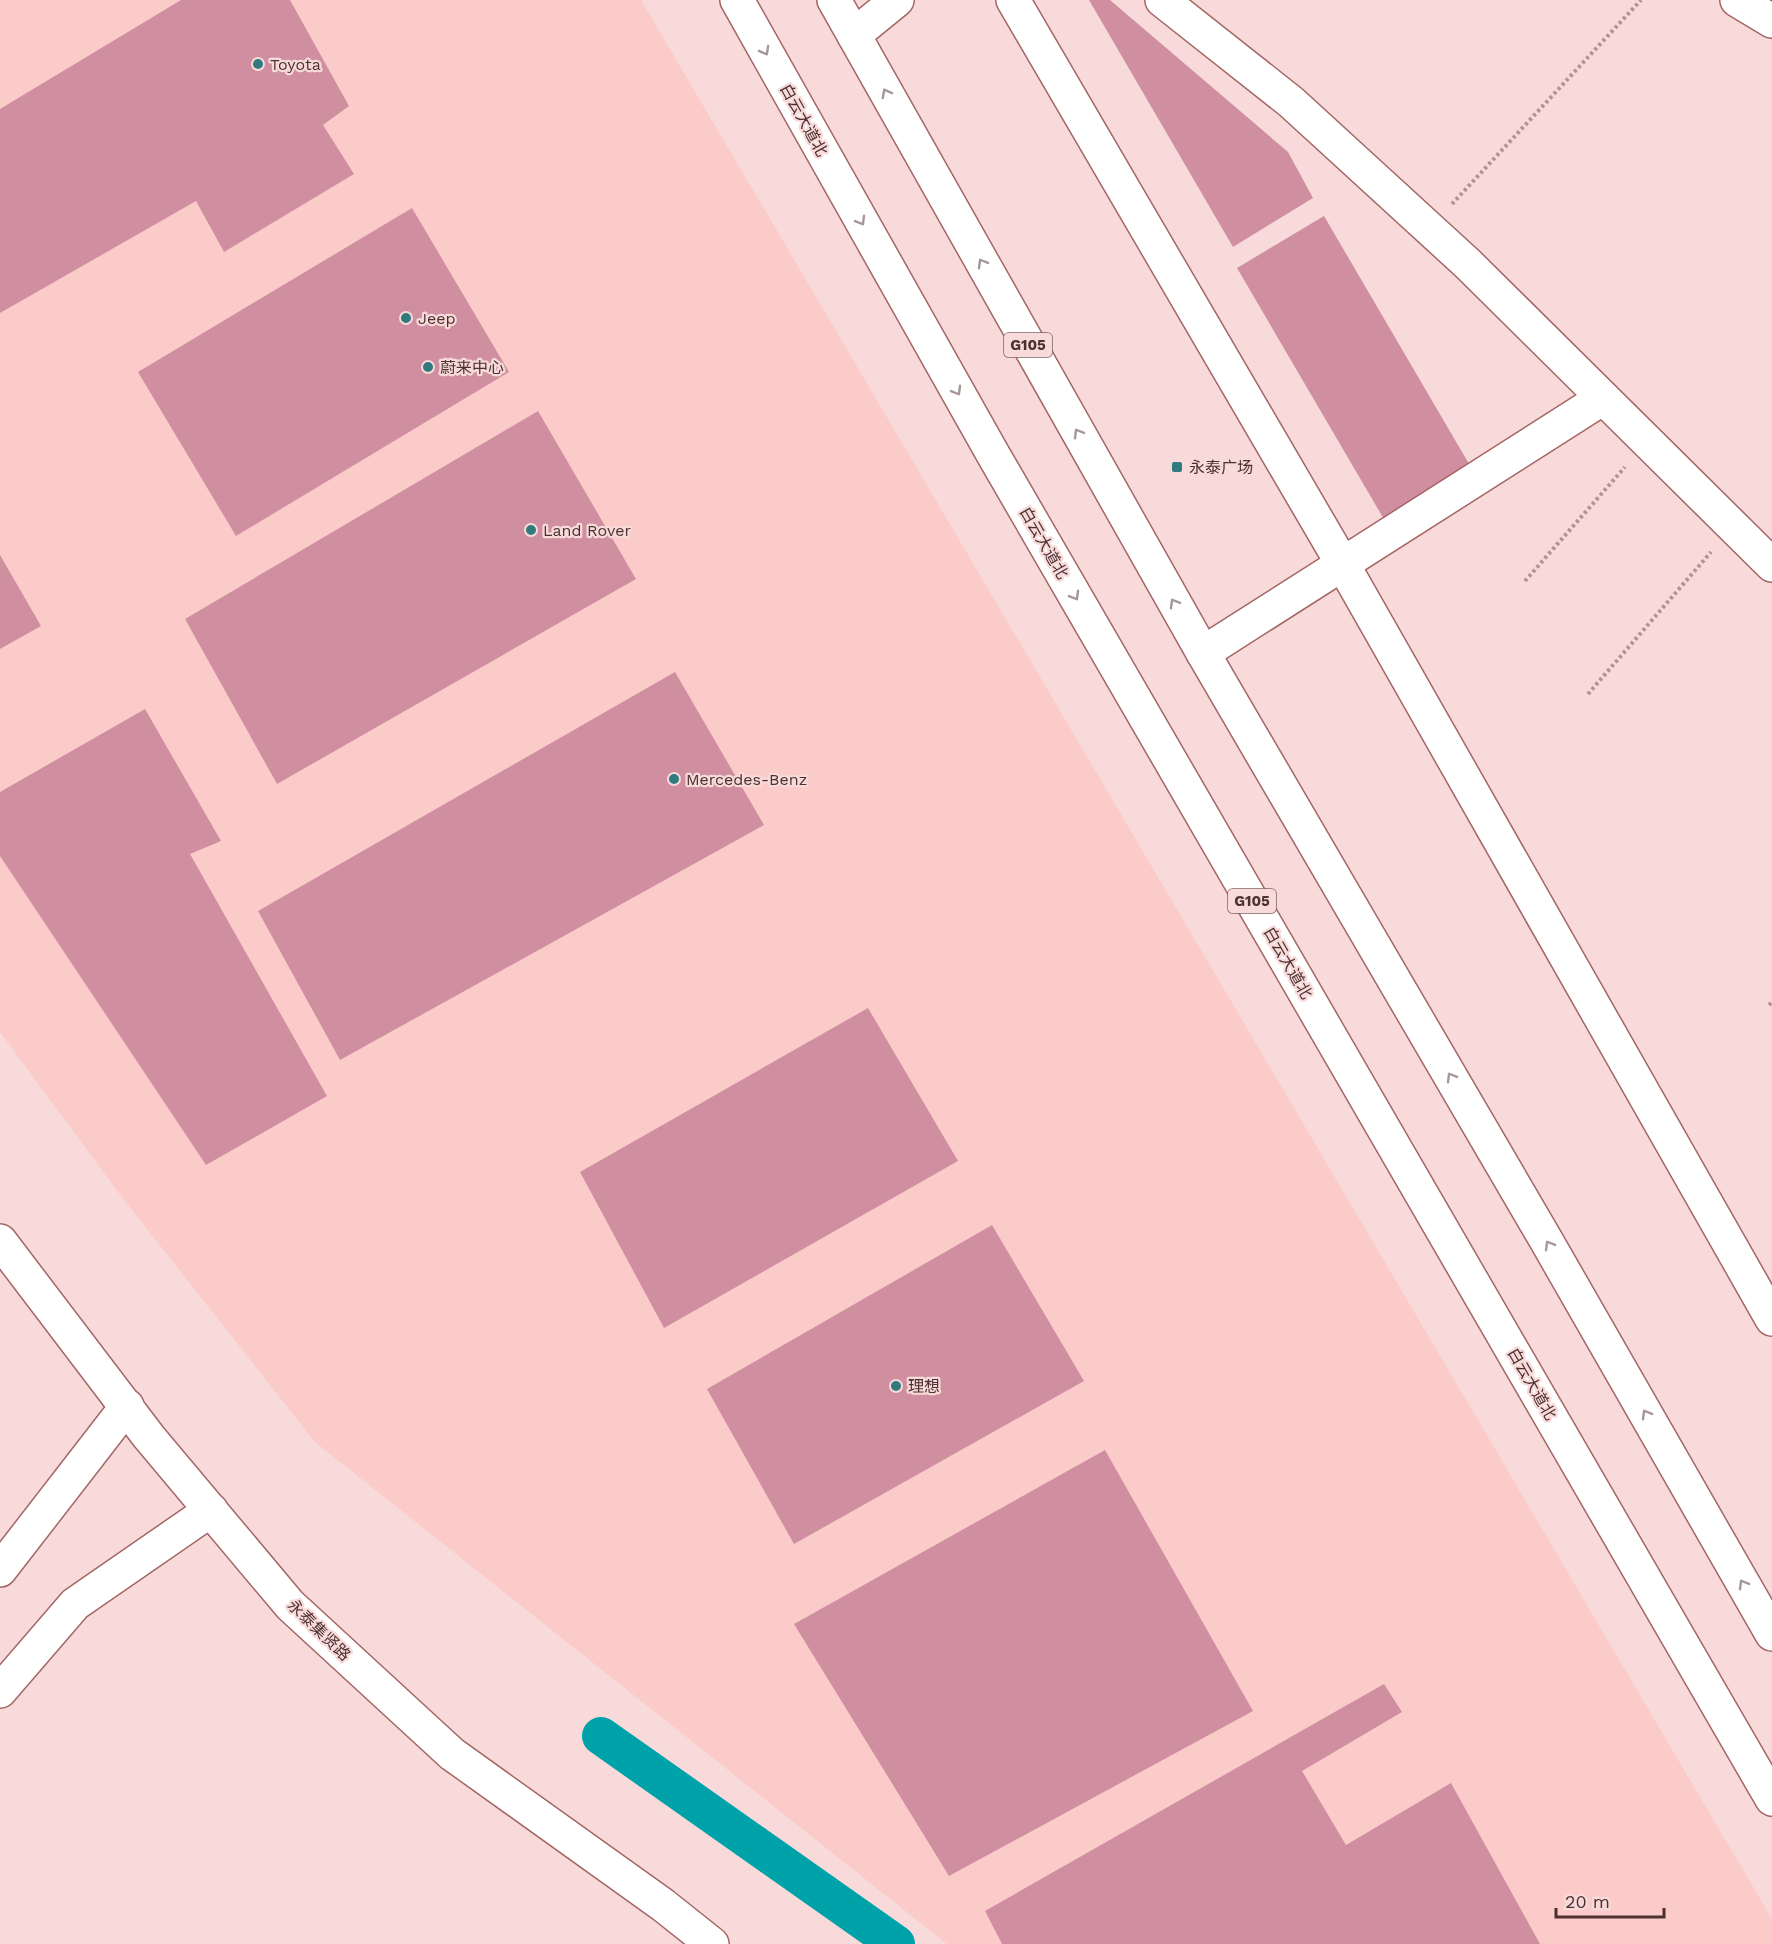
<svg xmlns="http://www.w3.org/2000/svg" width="1772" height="1944" font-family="'Work Sans','Noto Sans SC',sans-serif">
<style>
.built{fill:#fbcbc9}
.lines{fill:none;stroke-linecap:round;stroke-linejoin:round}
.canal{stroke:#00a2aa;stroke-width:38}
.building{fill:#cf8fa1}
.minor-casing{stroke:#a46665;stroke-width:36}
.highway-casing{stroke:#a46665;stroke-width:36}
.path{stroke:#b09392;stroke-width:4;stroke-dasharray:3 3;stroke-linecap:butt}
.minor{stroke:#fff;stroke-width:33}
.highway{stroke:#fff;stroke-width:33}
.oneway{stroke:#a69898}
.poi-dot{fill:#317a7e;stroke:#f7dad9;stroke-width:2}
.labels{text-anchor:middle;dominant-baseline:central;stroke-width:4.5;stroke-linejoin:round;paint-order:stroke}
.shield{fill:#f7dad9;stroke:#806463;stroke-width:1.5}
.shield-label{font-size:15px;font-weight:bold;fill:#4d3131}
.poi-label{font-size:16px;fill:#4d3131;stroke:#f7dad9;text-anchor:start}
.street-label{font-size:16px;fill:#4d3131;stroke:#f7dad9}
</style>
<rect width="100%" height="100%" fill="#f7dad9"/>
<path class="built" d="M 0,0 L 641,0 L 1772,1919 L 1772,1944 L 947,1944 L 315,1442 L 121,1196 L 0,1032 Z"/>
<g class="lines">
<path class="canal" d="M 601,1736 L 896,1944"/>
</g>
<g class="building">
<path d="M 181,0 L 290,0 L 349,106 L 323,125 L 354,174 L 224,252 L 196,201 L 0,313 L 0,109 Z"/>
<path d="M 1089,0 L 1110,0 L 1288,152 L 1313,198 L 1233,247 Z"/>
<path d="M 412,208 L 509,372 L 236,536 L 138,372 Z"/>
<path d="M 1324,216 L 1472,469 L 1385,521 L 1237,268 Z"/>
<path d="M 538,411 L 636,579 L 277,784 L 185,619 Z"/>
<path d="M 0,555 L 41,626 L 0,649 Z"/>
<path d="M 675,672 L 764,825 L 340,1060 L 258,911 Z"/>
<path d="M 145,709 L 221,841 L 190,854 L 327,1096 L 206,1165 L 0,856 L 0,792 Z"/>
<path d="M 868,1008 L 958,1161 L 664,1328 L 580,1172 Z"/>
<path d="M 992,1225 L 1084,1381 L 794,1544 L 707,1389 Z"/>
<path d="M 1105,1450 L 1253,1711 L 949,1876 L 794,1624 Z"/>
<path d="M 1384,1684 L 1402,1712 L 1302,1771 L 1346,1845 L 1451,1783 L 1540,1944 L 1002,1944 L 985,1911 Z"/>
</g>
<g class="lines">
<g class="minor-casing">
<g id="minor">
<path d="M 1013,0 L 1342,563 L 1772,1319"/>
<path d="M 1162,0 L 1291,102 L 1468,264 L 1772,565"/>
<path d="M 1737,0 L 1772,21"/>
<path d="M 854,35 L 897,0"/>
<path d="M 1203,653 L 1603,398"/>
<path d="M 0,1241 L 149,1437 L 290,1605 L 452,1754 L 663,1905 L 712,1944"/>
<path d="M 0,1570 L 127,1406"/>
<path d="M 0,1691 L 75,1604 L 211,1510"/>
</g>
</g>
<g class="highway-casing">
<g id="highway">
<path d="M 737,0 L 994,456 L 1772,1799"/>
<path d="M 834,0 L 1203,653 L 1546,1240 L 1772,1634"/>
</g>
</g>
<g class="path">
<path d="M 1452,204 L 1641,0"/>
<path d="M 1525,581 L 1625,467"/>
<path d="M 1588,694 L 1711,552"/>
<path d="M 1769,1005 L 1772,1002"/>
</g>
<use href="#minor" class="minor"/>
<use href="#highway" class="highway"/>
</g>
<defs><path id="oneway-chevron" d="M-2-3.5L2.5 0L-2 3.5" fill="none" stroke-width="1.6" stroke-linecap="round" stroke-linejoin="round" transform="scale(1.5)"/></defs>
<g class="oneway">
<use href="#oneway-chevron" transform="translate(765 51) rotate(61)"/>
<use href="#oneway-chevron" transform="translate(886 93) rotate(-118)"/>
<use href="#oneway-chevron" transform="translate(861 221) rotate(60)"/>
<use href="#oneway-chevron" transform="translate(982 263) rotate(-120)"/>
<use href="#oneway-chevron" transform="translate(957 391) rotate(60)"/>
<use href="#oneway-chevron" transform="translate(1078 433) rotate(-120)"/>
<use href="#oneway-chevron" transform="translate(1075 596) rotate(60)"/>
<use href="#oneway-chevron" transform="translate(1174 603) rotate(-120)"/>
<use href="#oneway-chevron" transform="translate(1451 1077) rotate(-120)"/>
<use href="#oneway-chevron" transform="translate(1549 1245) rotate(-120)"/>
<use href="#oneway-chevron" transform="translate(1646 1414) rotate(-120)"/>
<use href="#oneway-chevron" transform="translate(1743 1584) rotate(-120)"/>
</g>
<g class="poi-dot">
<circle cx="258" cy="64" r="6"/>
<circle cx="406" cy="318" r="6"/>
<circle cx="428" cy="367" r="6"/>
<rect x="1171" y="461" width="12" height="12" rx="3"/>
<circle cx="531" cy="530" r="6"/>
<circle cx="674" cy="779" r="6"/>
<circle cx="896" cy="1386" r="6"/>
</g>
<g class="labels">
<g class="shield">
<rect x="1004" y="333" width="48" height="24" rx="4.5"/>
<rect x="1228" y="889" width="48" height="24" rx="4.5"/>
</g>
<g class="shield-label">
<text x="1028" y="345">G105</text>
<text x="1252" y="901">G105</text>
</g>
<g class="poi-label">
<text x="270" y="64">Toyota</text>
<text x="418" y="318">Jeep</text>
<text x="440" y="367">蔚来中心</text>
<text x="1189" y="467">永泰广场</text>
<text x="543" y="530">Land Rover</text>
<text x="686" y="779">Mercedes-Benz</text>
<text x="908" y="1386">理想</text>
</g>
<g class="street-label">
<text transform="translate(804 120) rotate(61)">白云大道北</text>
<text transform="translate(1044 543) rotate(60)">白云大道北</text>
<text transform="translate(1288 963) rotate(60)">白云大道北</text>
<text transform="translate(1532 1384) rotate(60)">白云大道北</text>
<text transform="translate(319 1630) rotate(44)">永泰集贤路</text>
</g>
</g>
<path d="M1556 1908v9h108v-9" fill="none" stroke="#4d3131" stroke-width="3"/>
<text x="1565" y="1908" font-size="18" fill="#4d3131" stroke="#f7dad9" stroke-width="4.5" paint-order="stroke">20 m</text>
</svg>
